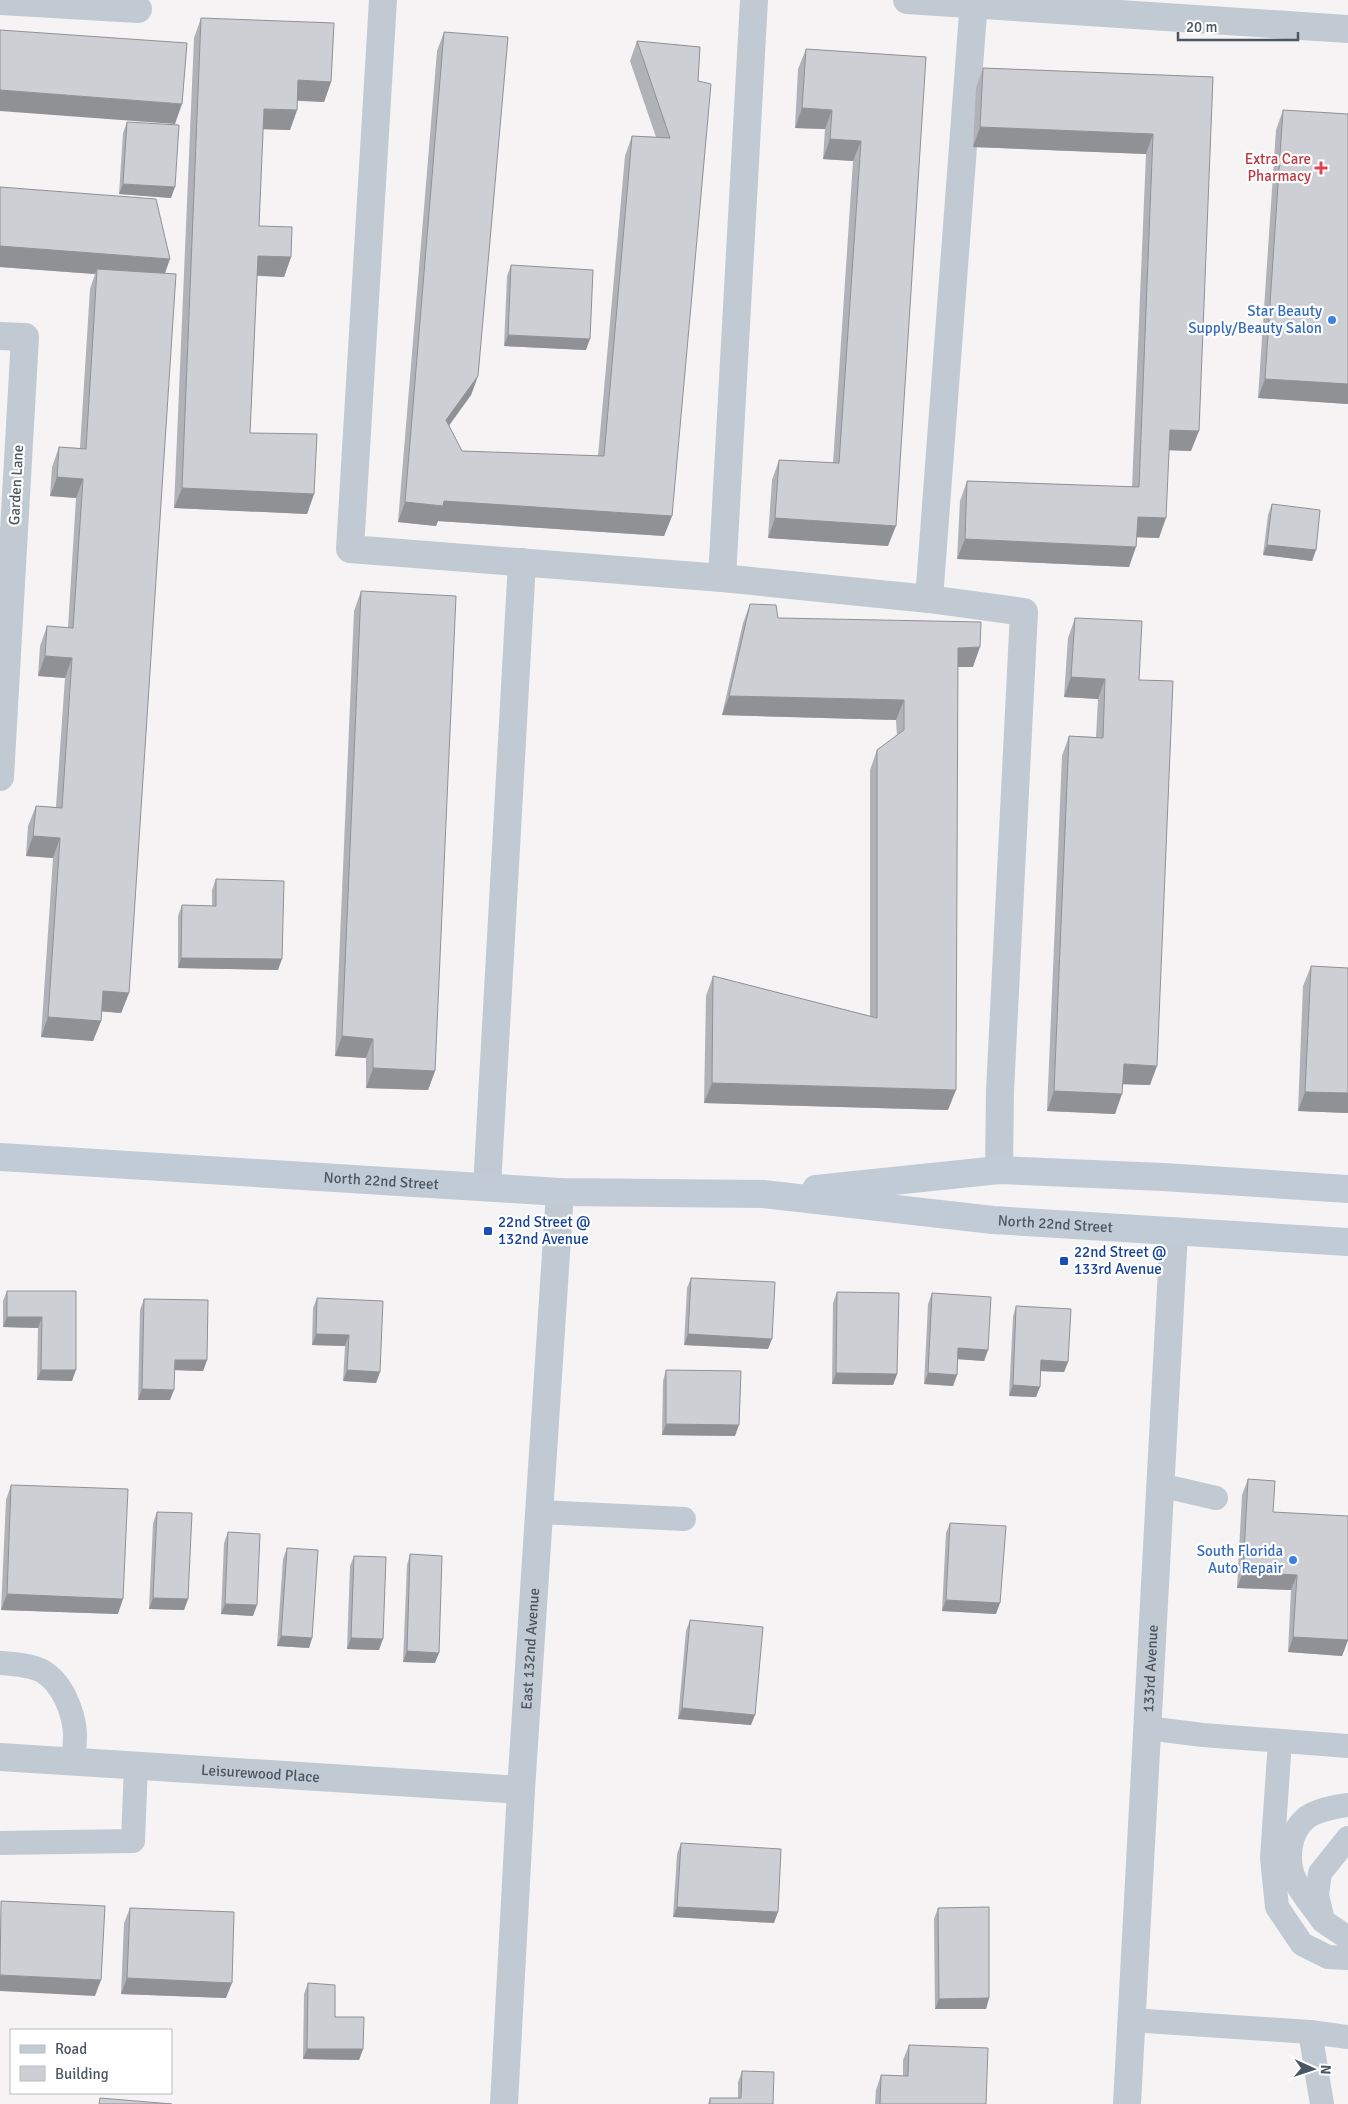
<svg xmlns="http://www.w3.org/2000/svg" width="1348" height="2104" font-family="Signika,sans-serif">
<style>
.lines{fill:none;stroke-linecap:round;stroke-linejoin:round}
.lane{stroke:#c1cad2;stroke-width:24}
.street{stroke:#c1cad2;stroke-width:28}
.secondary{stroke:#c1cbd6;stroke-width:28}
.wall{fill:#b0b2b7}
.shaded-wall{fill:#909195}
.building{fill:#cdcfd5;stroke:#909195}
.health-dot{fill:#e0444e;stroke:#fff;stroke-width:2}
.shop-dot{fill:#3f7fe0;stroke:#fff;stroke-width:2}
.transit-dot{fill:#1a4fb4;stroke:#fff;stroke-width:2}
.labels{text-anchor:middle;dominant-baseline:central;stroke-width:4.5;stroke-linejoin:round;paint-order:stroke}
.health-label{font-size:15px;fill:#be3a42;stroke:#fff;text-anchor:end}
.shop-label{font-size:15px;fill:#366cbe;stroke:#fff;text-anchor:end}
.street-label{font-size:15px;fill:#4a5661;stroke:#fff}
.transit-label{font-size:15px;fill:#164399;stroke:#fff;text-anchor:start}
</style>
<rect width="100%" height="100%" fill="#f5f3f3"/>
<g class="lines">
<g class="lane">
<path d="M 1160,1485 L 1216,1498"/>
<path d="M 540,1512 L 684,1519"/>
<path d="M 0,1663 C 14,1664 30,1665 42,1671 C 62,1682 74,1712 75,1734 C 75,1743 74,1753 74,1762"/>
<path d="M 1147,1728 L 1203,1735 L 1348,1746"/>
<path d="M 1280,1741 L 1272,1858 L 1277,1907 L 1302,1944 L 1328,1957 L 1348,1958"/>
<path d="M 1348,1838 L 1320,1873 L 1317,1895 L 1323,1921 L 1348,1938"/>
<path d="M 0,1843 L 133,1841 L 136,1765"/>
<path d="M 1323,1921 C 1314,1908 1301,1894 1295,1880 C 1286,1861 1289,1833 1305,1819 C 1313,1811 1337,1806 1348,1805"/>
<path d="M 1131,2020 L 1310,2032 L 1348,2037"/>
<path d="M 1310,2032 L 1322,2104"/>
</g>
<g class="street">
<path d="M 383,0 L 350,549 L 722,578"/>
<path d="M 754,0 L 722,578 L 929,599 L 974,0"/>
<path d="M 907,0 L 1348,29"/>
<path d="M 0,1 L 138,9"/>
<path d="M 0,336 L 25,337 L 0,777"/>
<path d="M 929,599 L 1024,612 L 1000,1091 L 999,1170"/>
<path d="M 487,1187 L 522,562"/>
<path id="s1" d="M 0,1757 L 521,1790"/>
<path id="s2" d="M 504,2104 L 521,1790 L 560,1192"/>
<path id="s3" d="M 1127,2104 L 1174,1232"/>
</g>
<g class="secondary">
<path id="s4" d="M 0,1157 L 560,1192 L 763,1194 L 993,1220 L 1348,1242"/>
<path d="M 816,1189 L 999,1170 L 1163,1177 L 1348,1189"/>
</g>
</g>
<g class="wall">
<path d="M 201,18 L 331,82 L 324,102 L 297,101 L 297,110 L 290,130 L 263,129 L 259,226 L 291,257 L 284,277 L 257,276 L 250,433 L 314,494 L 307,514 L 174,508 L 194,38 Z"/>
<path d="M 444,32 L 478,376 L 471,395 L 449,426 L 462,451 L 598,456 L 625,156 L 632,136 L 656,137 L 630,61 L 637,41 L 700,47 L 672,516 L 664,536 L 438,521 L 436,526 L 398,522 L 437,51 Z"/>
<path d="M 806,49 L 926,57 L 888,546 L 768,538 L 772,480 L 779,460 L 833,463 L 853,161 L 823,159 L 825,129 L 795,128 L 798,69 Z"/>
<path d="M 983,68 L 1213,77 L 1191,451 L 1169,450 L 1159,538 L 1137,537 L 1129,567 L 957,559 L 960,501 L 967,481 L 1132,487 L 1146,154 L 973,147 L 976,88 Z"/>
<path d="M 1283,110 L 1348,114 L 1348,404 L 1258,398 L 1276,130 Z"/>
<path d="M 127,122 L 171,198 L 119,194 L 123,133 Z"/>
<path d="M 0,187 L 165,274 L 129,993 L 121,1013 L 101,1011 L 101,1021 L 93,1041 L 41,1037 L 53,858 L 26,856 L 28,826 L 36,806 L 56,807 L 65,678 L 38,676 L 40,646 L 47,626 L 68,628 L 76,498 L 50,496 L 52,467 L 59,447 L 80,448 L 90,289 L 95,274 L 0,267 Z"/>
<path d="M 511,265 L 586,350 L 504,346 L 507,276 Z"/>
<path d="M 1272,504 L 1316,550 L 1312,561 L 1263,555 L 1268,515 Z"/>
<path d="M 361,591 L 435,1071 L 428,1090 L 366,1088 L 366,1058 L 335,1056 L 354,611 Z"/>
<path d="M 750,604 L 778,618 L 973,667 L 958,667 L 948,1110 L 704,1103 L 706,996 L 713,976 L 870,1016 L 870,770 L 877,750 L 897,736 L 896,720 L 722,715 L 743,623 Z"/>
<path d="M 1075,618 L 1139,680 L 1150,1085 L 1123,1084 L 1115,1114 L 1047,1111 L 1062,756 L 1069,736 L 1096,737 L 1098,699 L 1064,697 L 1068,638 Z"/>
<path d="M 216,879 L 278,970 L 178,968 L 178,916 L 182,905 L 212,906 L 212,890 Z"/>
<path d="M 1311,966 L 1348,968 L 1348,1113 L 1298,1111 L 1303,986 Z"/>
<path d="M 691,1278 L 768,1349 L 684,1345 L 687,1288 Z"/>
<path d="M 7,1291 L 76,1291 L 72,1381 L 37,1380 L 38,1328 L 3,1327 L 3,1301 Z"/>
<path d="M 837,1292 L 897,1374 L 893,1385 L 832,1384 L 833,1303 Z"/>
<path d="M 932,1293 L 988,1350 L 984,1361 L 958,1359 L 957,1375 L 953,1386 L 924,1384 L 928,1304 Z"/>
<path d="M 317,1298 L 380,1372 L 376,1383 L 343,1381 L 345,1346 L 312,1345 L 313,1308 Z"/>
<path d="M 144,1299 L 207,1360 L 203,1371 L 175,1370 L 170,1400 L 138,1400 L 140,1310 Z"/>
<path d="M 1016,1306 L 1068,1362 L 1064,1372 L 1041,1371 L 1036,1397 L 1009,1396 L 1013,1317 Z"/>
<path d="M 666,1370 L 735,1436 L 662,1435 L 663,1381 Z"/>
<path d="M 1248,1479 L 1273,1512 L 1348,1640 L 1342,1656 L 1288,1652 L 1291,1590 L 1237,1588 L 1242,1495 Z"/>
<path d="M 11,1485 L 118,1614 L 1,1610 L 6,1500 Z"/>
<path d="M 157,1512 L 188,1599 L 184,1610 L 149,1609 L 153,1523 Z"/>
<path d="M 950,1523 L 996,1614 L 942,1611 L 946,1533 Z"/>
<path d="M 228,1532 L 253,1616 L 221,1614 L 224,1543 Z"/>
<path d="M 287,1548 L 312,1638 L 309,1648 L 277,1646 L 283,1559 Z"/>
<path d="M 410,1554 L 435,1663 L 403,1662 L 407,1565 Z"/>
<path d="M 354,1556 L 379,1650 L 347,1649 L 350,1566 Z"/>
<path d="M 690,1620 L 751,1725 L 678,1719 L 686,1631 Z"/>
<path d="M 681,1843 L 774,1923 L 673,1917 L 677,1854 Z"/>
<path d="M 130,1908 L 226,1998 L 121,1994 L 124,1923 Z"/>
<path d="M 938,1908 L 989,1998 L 986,2009 L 935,2009 L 934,1919 Z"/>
<path d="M 308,1983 L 363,2049 L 359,2060 L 303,2059 L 304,1994 Z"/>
<path d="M 909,2045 L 986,2104 L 875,2104 L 876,2090 L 881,2075 L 903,2076 L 903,2060 Z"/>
<path d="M 742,2071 L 773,2104 L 708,2104 L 710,2098 L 738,2098 L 738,2082 Z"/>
</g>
<g class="shaded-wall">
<path d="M 298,80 L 331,82 L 324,102 L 291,100 Z"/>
<path d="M 0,90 L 182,104 L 175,124 L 0,111 Z"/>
<path d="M 802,108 L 832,110 L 825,129 L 795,128 Z"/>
<path d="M 264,109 L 297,110 L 290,130 L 257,129 Z"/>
<path d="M 980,127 L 1153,134 L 1146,154 L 973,147 Z"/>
<path d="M 830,139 L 861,141 L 853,161 L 823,159 Z"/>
<path d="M 123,184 L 175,187 L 171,198 L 119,194 Z"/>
<path d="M 0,246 L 170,259 L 163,279 L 97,269 L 95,274 L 0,267 Z"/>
<path d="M 258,256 L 291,257 L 284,277 L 250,275 Z"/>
<path d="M 508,335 L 590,339 L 586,350 L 504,346 Z"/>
<path d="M 478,376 L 471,395 L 438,440 L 446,420 Z"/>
<path d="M 1265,379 L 1348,384 L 1348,404 L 1258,398 Z"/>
<path d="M 1170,430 L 1199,431 L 1191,451 L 1163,450 Z"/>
<path d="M 57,477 L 83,479 L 76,498 L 50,496 Z"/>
<path d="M 182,488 L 314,494 L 307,514 L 174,508 Z"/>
<path d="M 444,501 L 672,516 L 664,536 L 438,521 L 436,526 L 398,522 L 405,502 Z"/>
<path d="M 1138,517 L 1166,518 L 1159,538 L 1130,537 Z"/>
<path d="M 775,518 L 896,526 L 888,546 L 768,538 Z"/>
<path d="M 965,539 L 1136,547 L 1129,567 L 957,559 Z"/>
<path d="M 1267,545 L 1316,550 L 1312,561 L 1263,555 Z"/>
<path d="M 980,647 L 973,667 L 951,667 L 958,648 Z"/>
<path d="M 45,656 L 72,658 L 65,678 L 38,676 Z"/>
<path d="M 1071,677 L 1105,679 L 1098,699 L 1064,697 Z"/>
<path d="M 729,696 L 904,700 L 896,720 L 722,715 Z"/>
<path d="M 33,836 L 60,838 L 53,858 L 26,856 Z"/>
<path d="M 181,958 L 282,959 L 278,970 L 178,968 Z"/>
<path d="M 103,991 L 129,993 L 121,1013 L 96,1011 Z"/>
<path d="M 48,1017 L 101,1021 L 93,1041 L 41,1037 Z"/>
<path d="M 342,1036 L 373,1039 L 366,1058 L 335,1056 Z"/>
<path d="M 1124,1064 L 1157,1066 L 1150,1085 L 1116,1084 Z"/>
<path d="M 373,1068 L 435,1071 L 428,1090 L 366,1088 Z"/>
<path d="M 712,1083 L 956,1090 L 948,1110 L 704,1103 Z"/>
<path d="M 1054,1091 L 1122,1094 L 1115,1114 L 1047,1111 Z"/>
<path d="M 1305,1092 L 1348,1093 L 1348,1113 L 1298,1111 Z"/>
<path d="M 7,1317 L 42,1317 L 38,1328 L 3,1327 Z"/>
<path d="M 316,1334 L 349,1335 L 345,1346 L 312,1345 Z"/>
<path d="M 688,1334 L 772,1339 L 768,1349 L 684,1345 Z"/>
<path d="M 958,1348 L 988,1350 L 984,1361 L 955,1359 Z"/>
<path d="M 175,1360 L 207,1360 L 203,1371 L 171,1370 Z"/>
<path d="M 1041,1360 L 1068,1362 L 1064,1372 L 1038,1371 Z"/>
<path d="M 41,1370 L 76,1370 L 72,1381 L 37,1380 Z"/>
<path d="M 347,1370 L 380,1372 L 376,1383 L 343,1381 Z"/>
<path d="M 836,1373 L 897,1374 L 893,1385 L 832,1384 Z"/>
<path d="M 928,1373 L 957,1375 L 953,1386 L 924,1384 Z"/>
<path d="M 1013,1385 L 1040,1387 L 1036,1397 L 1009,1396 Z"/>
<path d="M 142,1389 L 174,1390 L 170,1400 L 138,1400 Z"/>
<path d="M 666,1424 L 739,1425 L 735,1436 L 662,1435 Z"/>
<path d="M 1243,1572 L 1297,1575 L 1291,1590 L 1237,1588 Z"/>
<path d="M 7,1594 L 123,1599 L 118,1614 L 1,1610 Z"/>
<path d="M 153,1598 L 188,1599 L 184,1610 L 149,1609 Z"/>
<path d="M 946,1600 L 1000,1603 L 996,1614 L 942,1611 Z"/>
<path d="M 225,1604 L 257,1605 L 253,1616 L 221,1614 Z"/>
<path d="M 281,1636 L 312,1638 L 309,1648 L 277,1646 Z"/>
<path d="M 1293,1637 L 1348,1640 L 1342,1656 L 1288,1652 Z"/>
<path d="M 351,1638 L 383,1639 L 379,1650 L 347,1649 Z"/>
<path d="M 407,1651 L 439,1653 L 435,1663 L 403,1662 Z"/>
<path d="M 682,1708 L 755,1715 L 751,1725 L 678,1719 Z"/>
<path d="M 677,1907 L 778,1912 L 774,1923 L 673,1917 Z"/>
<path d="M 0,1975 L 101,1980 L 95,1996 L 0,1991 Z"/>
<path d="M 127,1978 L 232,1983 L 226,1998 L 121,1994 Z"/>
<path d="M 989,1998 L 986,2009 L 935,2009 L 939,1999 Z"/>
<path d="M 307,2049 L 363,2049 L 359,2060 L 303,2059 Z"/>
</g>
<g class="building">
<path d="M 201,18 L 334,23 L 331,82 L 298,80 L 297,110 L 264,109 L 259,226 L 292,227 L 291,257 L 258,256 L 250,433 L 317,434 L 314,494 L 182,488 Z"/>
<path d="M 0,30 L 187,43 L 182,104 L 0,90 Z"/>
<path d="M 444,32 L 508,37 L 478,376 L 446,420 L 462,451 L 604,456 L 632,136 L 670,138 L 637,41 L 700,47 L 698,81 L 711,84 L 672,516 L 444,501 L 443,506 L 405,502 Z"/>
<path d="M 806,49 L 926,57 L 896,526 L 775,518 L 779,460 L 839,463 L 861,141 L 830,139 L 832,110 L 802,108 Z"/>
<path d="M 983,68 L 1213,77 L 1199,431 L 1170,430 L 1166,518 L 1138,517 L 1136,547 L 965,539 L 967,481 L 1139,487 L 1153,134 L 980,127 Z"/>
<path d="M 1283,110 L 1348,114 L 1348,384 L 1265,379 Z"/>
<path d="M 127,122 L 179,125 L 175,187 L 123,184 Z"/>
<path d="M 0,187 L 156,199 L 170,259 L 0,246 Z"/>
<path d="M 511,265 L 593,270 L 590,339 L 508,335 Z"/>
<path d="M 97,269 L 176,274 L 129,993 L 103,991 L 101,1021 L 48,1017 L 60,838 L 33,836 L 36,806 L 62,808 L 72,658 L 45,656 L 47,626 L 73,628 L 83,479 L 57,477 L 59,447 L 86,449 Z"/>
<path d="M 1272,504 L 1320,510 L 1316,550 L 1267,545 Z"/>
<path d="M 361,591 L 456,596 L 435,1071 L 373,1068 L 373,1039 L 342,1036 Z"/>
<path d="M 750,604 L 776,605 L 778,618 L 981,622 L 980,647 L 958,648 L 956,1090 L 712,1083 L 713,976 L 877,1018 L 877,750 L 904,730 L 904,700 L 729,696 Z"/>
<path d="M 1075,618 L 1142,621 L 1139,680 L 1173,681 L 1157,1066 L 1124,1064 L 1122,1094 L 1054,1091 L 1069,736 L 1103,738 L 1105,679 L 1071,677 Z"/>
<path d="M 216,879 L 284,881 L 282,959 L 181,958 L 182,905 L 216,906 Z"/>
<path d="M 1311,966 L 1348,968 L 1348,1093 L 1305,1092 Z"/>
<path d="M 691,1278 L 775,1282 L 772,1339 L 688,1334 Z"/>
<path d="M 7,1291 L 76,1291 L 76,1370 L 41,1370 L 42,1317 L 7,1317 Z"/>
<path d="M 837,1292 L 899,1293 L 897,1374 L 836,1373 Z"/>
<path d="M 932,1293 L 991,1297 L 988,1350 L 958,1348 L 957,1375 L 928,1373 Z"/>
<path d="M 317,1298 L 383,1301 L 380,1372 L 347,1370 L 349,1335 L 316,1334 Z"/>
<path d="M 144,1299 L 208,1300 L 207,1360 L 175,1360 L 174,1390 L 142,1389 Z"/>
<path d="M 1016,1306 L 1071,1309 L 1068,1362 L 1041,1360 L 1040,1387 L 1013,1385 Z"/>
<path d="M 666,1370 L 741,1371 L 739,1425 L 666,1424 Z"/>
<path d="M 1248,1479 L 1275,1481 L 1273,1512 L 1348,1516 L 1348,1640 L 1293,1637 L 1297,1575 L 1243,1572 Z"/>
<path d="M 11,1485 L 128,1489 L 123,1599 L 7,1594 Z"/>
<path d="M 157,1512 L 192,1513 L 188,1599 L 153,1598 Z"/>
<path d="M 950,1523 L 1006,1526 L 1000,1603 L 946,1600 Z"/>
<path d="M 228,1532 L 260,1534 L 257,1605 L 225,1604 Z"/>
<path d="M 287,1548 L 318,1550 L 312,1638 L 281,1636 Z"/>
<path d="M 410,1554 L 442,1556 L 439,1653 L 407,1651 Z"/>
<path d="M 354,1556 L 386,1557 L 383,1639 L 351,1638 Z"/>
<path d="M 690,1620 L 763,1627 L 755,1715 L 682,1708 Z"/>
<path d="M 681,1843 L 781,1849 L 778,1912 L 677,1907 Z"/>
<path d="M 1,1901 L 105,1906 L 101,1980 L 0,1975 Z"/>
<path d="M 989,1907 L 989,1998 L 939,1999 L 938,1908 Z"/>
<path d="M 130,1908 L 234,1912 L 232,1983 L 127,1978 Z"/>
<path d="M 308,1983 L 335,1985 L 335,2017 L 364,2017 L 363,2049 L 307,2049 Z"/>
<path d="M 909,2045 L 988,2048 L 986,2104 L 880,2104 L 881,2075 L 908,2076 Z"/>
<path d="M 742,2071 L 774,2072 L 773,2104 L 710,2104 L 710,2098 L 741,2098 Z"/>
<path d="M 100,2098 L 172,2104 L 99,2104 Z"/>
</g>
<path class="health-dot" d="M1318.5 160.5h5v5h5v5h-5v5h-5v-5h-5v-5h5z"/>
<g class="shop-dot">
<circle cx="1332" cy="320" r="5"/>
<circle cx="1293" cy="1560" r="5"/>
</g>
<g class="transit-dot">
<rect x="483" y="1226" width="10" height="10" rx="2.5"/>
<rect x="1059" y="1256" width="10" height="10" rx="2.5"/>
</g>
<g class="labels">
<g class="health-label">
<text x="1311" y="159">Extra Care<tspan x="1311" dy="17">Pharmacy</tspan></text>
</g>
<g class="shop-label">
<text x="1322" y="311">Star Beauty<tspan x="1322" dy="17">Supply/Beauty Salon</tspan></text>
<text x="1283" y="1551">South Florida<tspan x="1283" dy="17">Auto Repair</tspan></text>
</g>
<g class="street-label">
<text transform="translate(16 485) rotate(-87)">Garden Lane</text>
<text stroke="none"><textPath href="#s4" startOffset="382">North 22nd Street</textPath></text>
<text stroke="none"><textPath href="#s4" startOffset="1058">North 22nd Street</textPath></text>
<text stroke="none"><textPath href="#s2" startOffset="456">East 132nd Avenue</textPath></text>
<text stroke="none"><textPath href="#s3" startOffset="436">133rd Avenue</textPath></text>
<text stroke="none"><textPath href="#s1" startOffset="261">Leisurewood Place</textPath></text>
</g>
<g class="transit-label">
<text x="498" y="1222">22nd Street @<tspan x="498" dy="17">132nd Avenue</tspan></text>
<text x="1074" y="1252">22nd Street @<tspan x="1074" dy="17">133rd Avenue</tspan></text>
</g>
</g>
<rect x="10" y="2029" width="162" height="65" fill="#ffffff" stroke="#b7bbc0"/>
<rect x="20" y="2045" width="25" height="8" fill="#c1cbd6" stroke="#b7bbc0"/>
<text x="55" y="2054" font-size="15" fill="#4a5661">Road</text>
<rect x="20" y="2066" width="25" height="15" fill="#cdcfd5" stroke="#b7bbc0"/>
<text x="55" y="2079" font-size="15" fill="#4a5661">Building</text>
<g transform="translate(1313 2069) rotate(93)" stroke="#ffffff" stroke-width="4" paint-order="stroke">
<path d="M0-4L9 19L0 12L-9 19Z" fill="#4a5661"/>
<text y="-8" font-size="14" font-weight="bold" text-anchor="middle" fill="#4a5661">N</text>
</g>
<path d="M1178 32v8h120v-8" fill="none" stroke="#4a5661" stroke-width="2.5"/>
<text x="1186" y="32" font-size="15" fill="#4a5661" stroke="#ffffff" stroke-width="4" paint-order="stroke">20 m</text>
</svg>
